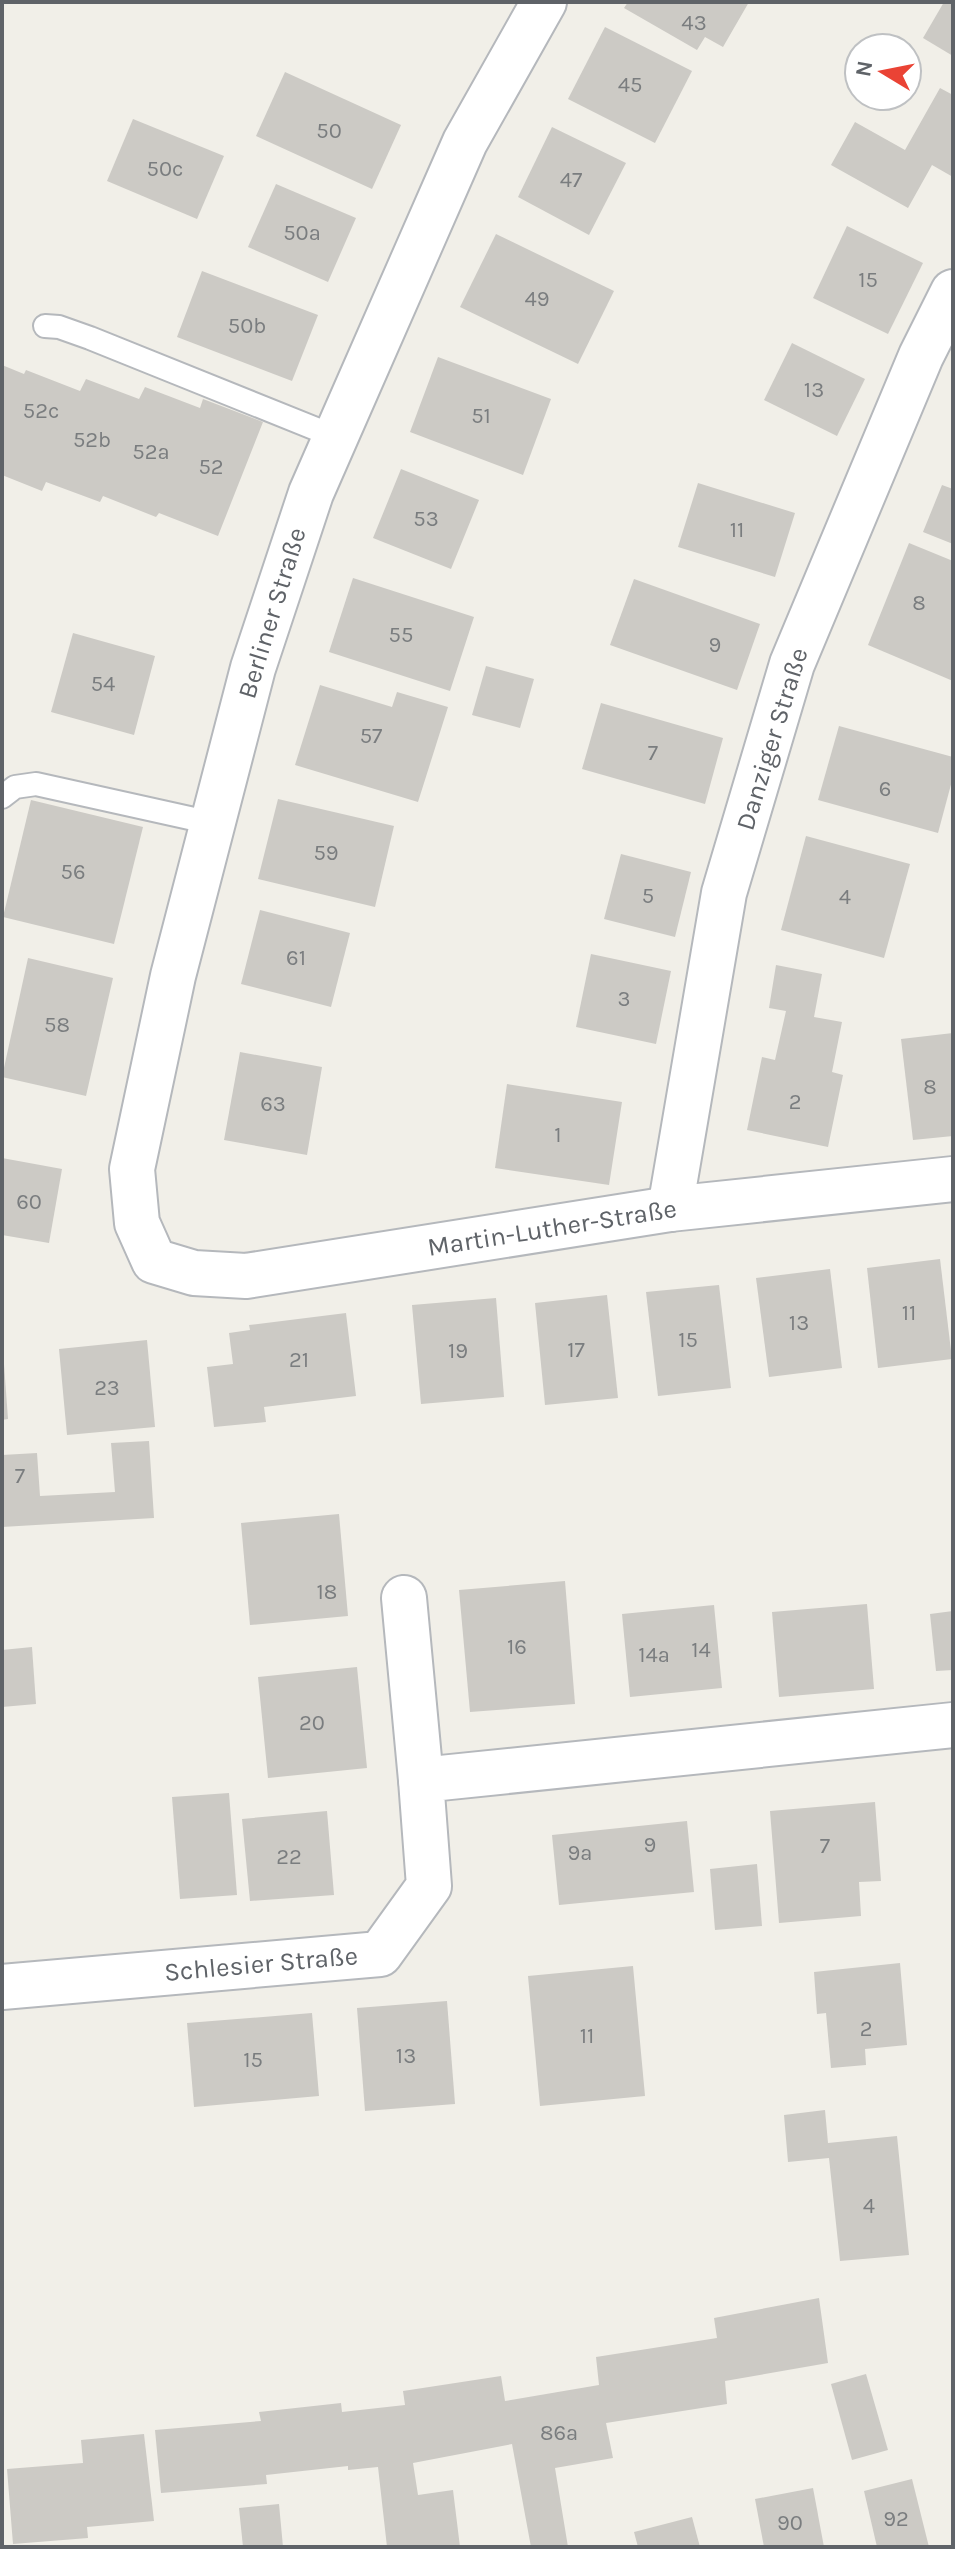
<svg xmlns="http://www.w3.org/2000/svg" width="955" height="2549" font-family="Karla,sans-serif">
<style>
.building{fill:#cccac5}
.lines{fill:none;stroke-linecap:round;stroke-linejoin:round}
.service-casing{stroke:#b5b8bc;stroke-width:26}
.minor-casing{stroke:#b5b8bc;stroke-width:48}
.service{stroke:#fff;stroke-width:22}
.minor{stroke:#fff;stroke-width:44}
.labels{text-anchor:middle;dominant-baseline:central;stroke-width:8;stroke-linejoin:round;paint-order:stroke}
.number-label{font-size:22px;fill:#7a7d7f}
.street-label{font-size:26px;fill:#5f6368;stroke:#fff}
</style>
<rect width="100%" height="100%" fill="#f1efe8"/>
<g class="building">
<path d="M 628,2 L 749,2 L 723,47 L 705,37 L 697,50 L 624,8 Z"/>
<path d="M 944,2 L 953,2 L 953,56 L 923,38 Z"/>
<path d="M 605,27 L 692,71 L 655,143 L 568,99 Z"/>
<path d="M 285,72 L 401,125 L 372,189 L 256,136 Z"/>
<path d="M 940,88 L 953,95 L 953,177 L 932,165 L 908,208 L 831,165 L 855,122 L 905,150 Z"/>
<path d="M 133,119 L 224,156 L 197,219 L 107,181 Z"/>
<path d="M 552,127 L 626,163 L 589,235 L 518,197 Z"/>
<path d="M 276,184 L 356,218 L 328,282 L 248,247 Z"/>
<path d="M 847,226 L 923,263 L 888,334 L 813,298 Z"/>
<path d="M 496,234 L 614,291 L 578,364 L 460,307 Z"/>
<path d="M 202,271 L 318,315 L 292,381 L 177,337 Z"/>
<path d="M 792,343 L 865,379 L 837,436 L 764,400 Z"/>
<path d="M 438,357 L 551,399 L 523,475 L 410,432 Z"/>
<path d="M 2,365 L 24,374 L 26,370 L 80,391 L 86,379 L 139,399 L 145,387 L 200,408 L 203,399 L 263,422 L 218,536 L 159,513 L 156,517 L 103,496 L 100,502 L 46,482 L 42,491 L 2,475 Z"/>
<path d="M 401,469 L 479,500 L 451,569 L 373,538 Z"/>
<path d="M 698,483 L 795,513 L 775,577 L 678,547 Z"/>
<path d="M 942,485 L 953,489 L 953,544 L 923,532 Z"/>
<path d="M 909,543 L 953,561 L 953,681 L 868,645 Z"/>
<path d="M 353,578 L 474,617 L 450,691 L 329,652 Z"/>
<path d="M 634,579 L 760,624 L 737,690 L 610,645 Z"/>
<path d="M 73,633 L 155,656 L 134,735 L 51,712 Z"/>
<path d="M 486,666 L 534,679 L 520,728 L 472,715 Z"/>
<path d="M 320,685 L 392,707 L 397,692 L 448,707 L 418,802 L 295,765 Z"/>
<path d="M 601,703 L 723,738 L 705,804 L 582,769 Z"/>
<path d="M 839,726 L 953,757 L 953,777 L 938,833 L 818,800 Z"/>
<path d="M 278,799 L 394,826 L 375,907 L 258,879 Z"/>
<path d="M 31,800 L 143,827 L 114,944 L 3,917 Z"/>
<path d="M 806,836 L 910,864 L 884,958 L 781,930 Z"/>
<path d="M 621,854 L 691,872 L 675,937 L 604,919 Z"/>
<path d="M 260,910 L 350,933 L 331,1007 L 241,984 Z"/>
<path d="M 591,954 L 671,971 L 656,1044 L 576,1027 Z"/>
<path d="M 28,958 L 113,978 L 86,1096 L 2,1077 Z"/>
<path d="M 776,965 L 822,974 L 814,1017 L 842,1022 L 832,1072 L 843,1075 L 828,1147 L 747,1130 L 762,1057 L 775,1060 L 786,1011 L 769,1008 Z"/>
<path d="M 953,1033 L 953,1136 L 913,1140 L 901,1039 Z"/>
<path d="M 240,1052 L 322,1067 L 307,1155 L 224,1140 Z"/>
<path d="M 507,1084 L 622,1102 L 609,1185 L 495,1168 Z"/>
<path d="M 2,1158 L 62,1169 L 49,1243 L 2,1235 Z"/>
<path d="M 940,1259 L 952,1359 L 878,1368 L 867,1268 Z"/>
<path d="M 830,1269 L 842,1368 L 769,1377 L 756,1278 Z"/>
<path d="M 719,1285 L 731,1388 L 658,1396 L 646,1292 Z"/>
<path d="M 607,1295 L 618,1398 L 545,1405 L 535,1303 Z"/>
<path d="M 496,1298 L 504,1397 L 421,1404 L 412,1305 Z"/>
<path d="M 346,1313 L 356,1396 L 264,1407 L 266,1422 L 214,1427 L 207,1367 L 233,1364 L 229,1333 L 250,1330 L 249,1325 Z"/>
<path d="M 147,1340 L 155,1427 L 67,1435 L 59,1349 Z"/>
<path d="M 2,1364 L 4,1364 L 8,1419 L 2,1420 Z"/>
<path d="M 149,1441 L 154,1518 L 2,1527 L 2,1455 L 37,1453 L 40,1496 L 115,1492 L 111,1443 Z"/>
<path d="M 339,1514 L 348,1616 L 250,1625 L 241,1523 Z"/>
<path d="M 565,1581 L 575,1704 L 470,1712 L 459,1590 Z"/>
<path d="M 867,1604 L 874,1689 L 779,1697 L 772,1612 Z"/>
<path d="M 714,1605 L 722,1688 L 630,1697 L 622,1614 Z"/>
<path d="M 953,1611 L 953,1670 L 936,1671 L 930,1614 Z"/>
<path d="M 32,1647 L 36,1704 L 2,1707 L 2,1650 Z"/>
<path d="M 357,1667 L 367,1768 L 268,1778 L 258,1677 Z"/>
<path d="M 229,1793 L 237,1895 L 180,1899 L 172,1797 Z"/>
<path d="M 875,1802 L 881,1881 L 859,1882 L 861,1916 L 779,1923 L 770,1811 Z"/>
<path d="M 327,1811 L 334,1895 L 250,1901 L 242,1819 Z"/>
<path d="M 687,1821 L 694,1892 L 559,1905 L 552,1835 Z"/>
<path d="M 757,1864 L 762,1926 L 715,1930 L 710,1869 Z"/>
<path d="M 900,1963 L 907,2045 L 865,2049 L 866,2065 L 831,2068 L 826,2013 L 817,2014 L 814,1972 Z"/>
<path d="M 633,1966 L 645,2096 L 540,2106 L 528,1976 Z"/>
<path d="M 447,2001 L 455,2104 L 365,2111 L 357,2008 Z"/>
<path d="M 312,2013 L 319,2096 L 194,2107 L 187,2023 Z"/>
<path d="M 825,2110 L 828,2143 L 897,2136 L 909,2255 L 840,2261 L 829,2158 L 788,2162 L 784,2115 Z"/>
<path d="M 819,2298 L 828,2363 L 725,2381 L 727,2404 L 606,2423 L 613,2458 L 555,2468 L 568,2547 L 531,2547 L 512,2444 L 413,2463 L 418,2495 L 453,2490 L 460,2547 L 387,2547 L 378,2467 L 348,2470 L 348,2466 L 266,2475 L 267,2484 L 161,2493 L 155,2430 L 261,2421 L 259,2412 L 341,2403 L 342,2412 L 405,2405 L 403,2391 L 501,2376 L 505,2401 L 599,2385 L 596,2357 L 717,2338 L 714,2318 Z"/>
<path d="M 866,2374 L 888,2450 L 852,2460 L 831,2384 Z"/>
<path d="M 144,2434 L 154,2521 L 87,2527 L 88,2538 L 13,2544 L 7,2469 L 83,2463 L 81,2440 Z"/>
<path d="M 912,2479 L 929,2547 L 877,2547 L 864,2491 Z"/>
<path d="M 813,2488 L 824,2547 L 764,2547 L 755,2499 Z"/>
<path d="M 279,2504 L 283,2547 L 243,2547 L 239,2508 Z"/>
<path d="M 692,2517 L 700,2547 L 638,2547 L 634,2532 Z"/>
</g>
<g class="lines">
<g class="service-casing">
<g id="service">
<path d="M 45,326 L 59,327 L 90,338 L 336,437"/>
<path d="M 2,797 L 15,787 L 36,784 L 212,823"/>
</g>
</g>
<g class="minor-casing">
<g id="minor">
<path d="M 544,2 L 465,142 L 311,493 L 253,668 L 173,976 L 132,1169 L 137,1223 L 154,1261 L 194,1273 L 246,1276 L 670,1209 L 953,1179"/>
<path d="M 670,1209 L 724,893 L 792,664 L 921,356 L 953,292"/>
<path d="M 404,1598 L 421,1780"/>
<path d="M 2,1987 L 380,1954 L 429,1886 L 421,1780 L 953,1725"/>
</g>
</g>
<use href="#service" class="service"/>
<use href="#minor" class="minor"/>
</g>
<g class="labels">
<g class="number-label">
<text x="694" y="23">43</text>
<text x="630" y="85">45</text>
<text x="329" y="131">50</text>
<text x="165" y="169">50c</text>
<text x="571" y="180">47</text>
<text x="302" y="233">50a</text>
<text x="868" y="280">15</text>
<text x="537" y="299">49</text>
<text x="247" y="326">50b</text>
<text x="814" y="390">13</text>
<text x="41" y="411">52c</text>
<text x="481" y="416">51</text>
<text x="92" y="440">52b</text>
<text x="151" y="452">52a</text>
<text x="211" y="467">52</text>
<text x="426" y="519">53</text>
<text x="737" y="530">11</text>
<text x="919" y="603">8</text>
<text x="401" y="635">55</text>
<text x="715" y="645">9</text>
<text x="103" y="684">54</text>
<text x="371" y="736">57</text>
<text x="653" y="753">7</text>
<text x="885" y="789">6</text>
<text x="326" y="853">59</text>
<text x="73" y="872">56</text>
<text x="648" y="896">5</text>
<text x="845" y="897">4</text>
<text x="296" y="958">61</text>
<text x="624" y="999">3</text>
<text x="57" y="1025">58</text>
<text x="930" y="1087">8</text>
<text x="795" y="1102">2</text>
<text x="273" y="1104">63</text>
<text x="558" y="1135">1</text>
<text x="29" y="1202">60</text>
<text x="909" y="1313">11</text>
<text x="799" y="1323">13</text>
<text x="688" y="1340">15</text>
<text x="576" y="1350">17</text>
<text x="458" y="1351">19</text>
<text x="299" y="1360">21</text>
<text x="107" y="1388">23</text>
<text x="20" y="1476">7</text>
<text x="327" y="1592">18</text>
<text x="517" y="1647">16</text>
<text x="701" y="1650">14</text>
<text x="654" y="1655">14a</text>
<text x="312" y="1723">20</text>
<text x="650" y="1845">9</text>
<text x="825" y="1846">7</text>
<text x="580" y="1853">9a</text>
<text x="289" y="1857">22</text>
<text x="866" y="2029">2</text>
<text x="587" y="2036">11</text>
<text x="406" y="2056">13</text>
<text x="253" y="2060">15</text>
<text x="869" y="2206">4</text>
<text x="559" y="2433">86a</text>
<text x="896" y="2519">92</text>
<text x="790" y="2523">90</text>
</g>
<g class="street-label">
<text transform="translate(272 613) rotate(-73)">Berliner Straße</text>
<text transform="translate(772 739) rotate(-73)">Danziger Straße</text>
<text transform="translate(552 1228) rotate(-9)">Martin-Luther-Straße</text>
<text transform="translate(261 1964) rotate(-5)">Schlesier Straße</text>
</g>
</g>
<rect width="955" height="2549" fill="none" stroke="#5f6368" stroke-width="8"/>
<g transform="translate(883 72) rotate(280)"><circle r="38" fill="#ffffff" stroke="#bfc1c3" stroke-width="2"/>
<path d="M0-6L14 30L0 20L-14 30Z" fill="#ea4335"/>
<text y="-12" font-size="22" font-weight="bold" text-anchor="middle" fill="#5f6368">N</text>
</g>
</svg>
